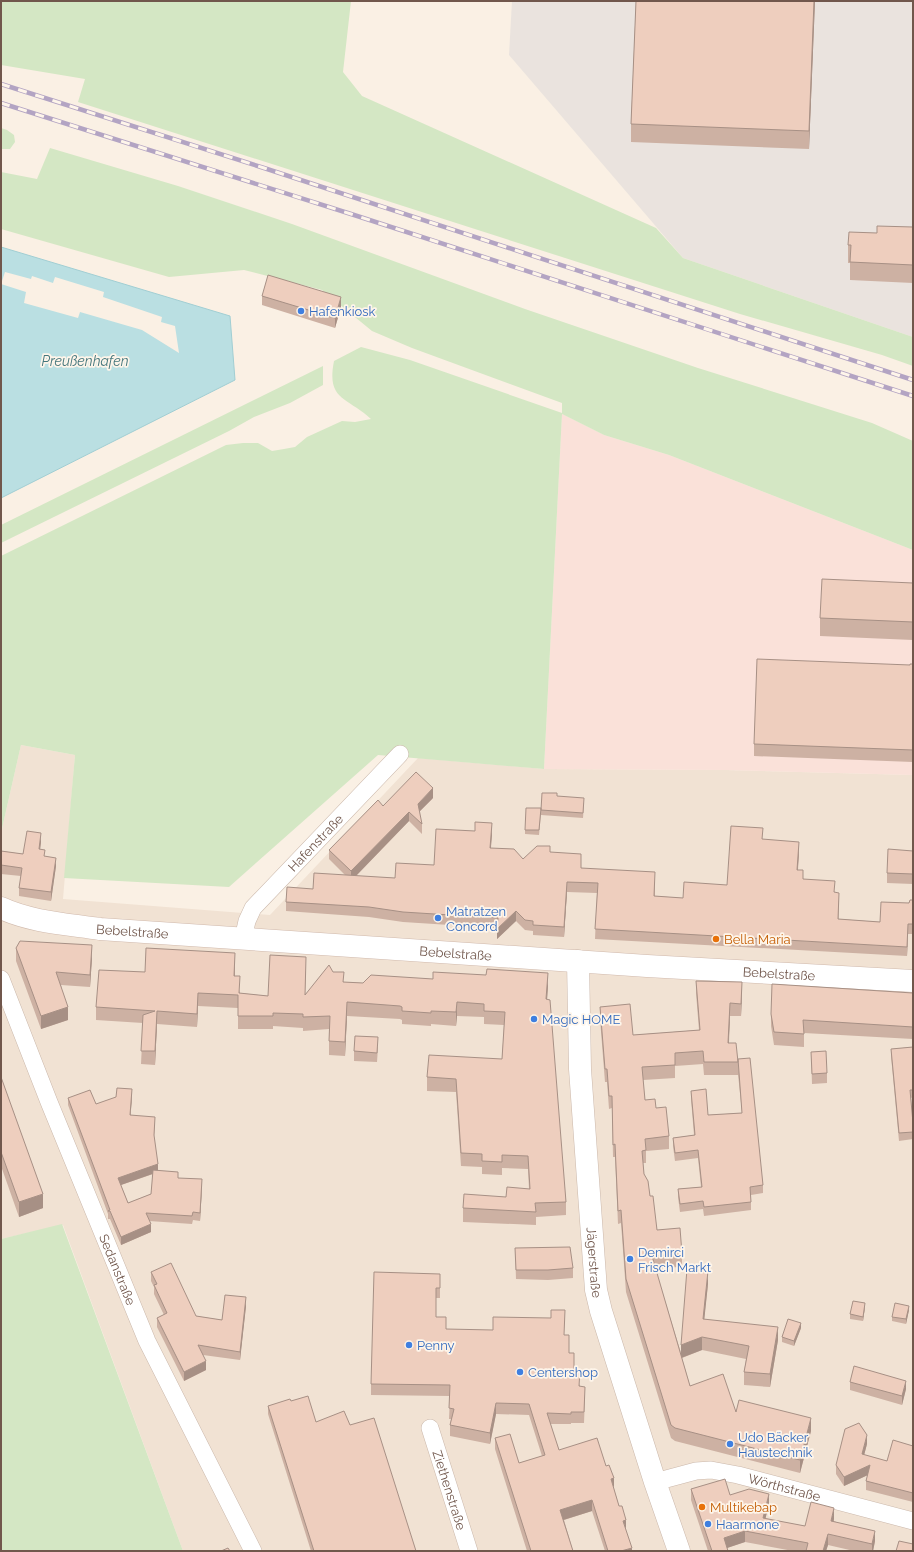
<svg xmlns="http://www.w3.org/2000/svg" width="914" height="1552" viewBox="0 0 914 1552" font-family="Raleway,sans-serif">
  <rect width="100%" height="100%" fill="#faf0e4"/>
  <path fill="#f1e2d3" d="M21,745l54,10 -12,144 207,16 148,-157 126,11 182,1 187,5v776h-730l-120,-326 -62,14v-406z"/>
  <path fill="#fae1d9" d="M562,414l42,21 65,20 244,95v225l-187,-5 -182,-1z"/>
  <path fill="#eae3de" d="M512,1h401v336l-230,-79 -174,-203z"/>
  <path fill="#d4e7c4" d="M1,1h350l-8,71 19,24 294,132 27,30 230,79v29l-31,-11 -142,-41 -662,-212 7,-23 -84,-14z
    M1,128l6,2 7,5 1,7 -5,7h-9z
    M50,148l128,38 114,38 233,85 173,59 174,55 41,18v109l-244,-95 -65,-20 -42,-21 -18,355 -166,-14 -149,132 -165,-9 11,-123 -54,-10 -20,88v-277l225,-111 17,-2h15l14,8 12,-2 11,-2 12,-10 35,-16 13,1 16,-3c-23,-22 -45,-18 -37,-58l27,-14 49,13 152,53v-10l-150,-55 -40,-17 -50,-41 -78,-20 -75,7 -168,-48v-57l36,7z
    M323,366v19l-33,18 -36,14 -25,14 -228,112v-18z
    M62,1224l121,327h-182v-312z"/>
  <path fill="#badfe2" stroke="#a1ced3" d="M1,247l229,69 5,64 -234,118z"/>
  <path fill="#faf0e4" d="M5,272l26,7 1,-3 21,7 2,-6 49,15 -1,5 59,20 -1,5 14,4 4,27 -37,-23 -62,-18 -2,6 -54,-15 2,-11 -25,-8z"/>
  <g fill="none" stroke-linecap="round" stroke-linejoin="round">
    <g stroke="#cbb8ab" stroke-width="18">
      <g id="minor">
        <path id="s1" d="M243,939l4,-18 6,-13 147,-154"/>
        <path id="s2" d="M1,979l48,123 98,239 106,210"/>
        <path id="s3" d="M430,1428l39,123"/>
        <path id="s4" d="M655,1482l41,-11 15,-1 27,5 175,46"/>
      </g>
    </g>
    <g stroke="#cbb8ab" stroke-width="23">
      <g id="tertiary">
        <path id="s5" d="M578,961l2,108 16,221 5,21 54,171 24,69"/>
      </g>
    </g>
    <g stroke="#d0b9ac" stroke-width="23">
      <g id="secondary">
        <path id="s6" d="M1,908c30,14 66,16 99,21l547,37 266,15"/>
      </g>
    </g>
    <use href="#minor" stroke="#fff" stroke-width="17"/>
    <use href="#tertiary" stroke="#fff" stroke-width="22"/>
    <use href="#secondary" stroke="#fff" stroke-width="22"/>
    <g stroke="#b3a4c3" stroke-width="4.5">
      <path id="rail" d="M1,84l263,84 649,212
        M1,103l350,111 562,182"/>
    </g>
    <use href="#rail" stroke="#fef5ea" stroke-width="3" stroke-dasharray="9" stroke-linecap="butt"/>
  </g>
  <path fill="#cdb1a3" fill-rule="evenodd" d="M636,1h179l-6,148 -178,-7v-18z
    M913,227v56l-63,-3v-17h-2v-18l29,-12z
    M262,296l79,11 -6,21 -73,-23z
    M913,583v57l-93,-4v-18z
    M913,664v98l-159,-6v-12z
    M557,796l27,7 -1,15 -42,-3v-5z
    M433,798l-14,14 3,12v10l-13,-13 -53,55 39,2 39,-13 58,-32 -1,15 32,11 27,-7 31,16 74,14v14l28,2 44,-13 35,-46 37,13 -1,18 5,9 32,13 4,10 -1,17 42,3 33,-22v34h-5l-1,22 -312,-17 2,-46 -30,-1 -3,45 -31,-2v-4l-8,-1 -9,-9 -19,18v-11l-94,-6 -34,-5 -83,-6v-9l59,-27 -16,-16v-9l54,-44z
    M541,813l-2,22 -14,-1v-4z
    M41,842l-1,7 5,8 11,9 -5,35 -32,-5v-8l2,-12 -20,-2v-23l22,3z
    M913,851v33l-26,-1v-10z
    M16,948l76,10 -2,29 -29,-2 7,35 -27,9 -25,-68z
    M235,967v9l5,17 28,3 38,-25 -1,23 28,-22 11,10 19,1 185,3 -1,14 19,202v13l-30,2v8l-73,-3v-14l43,-11 23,-8 -1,-20 -26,-1v7l-20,-1v-7l-21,-1 -5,-74 -29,-1v-14l75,-18 2,-34 -20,-1v-7l-27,-1 -1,10 -25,-2v2l-29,-2v-4l-2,-1 -53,-3 -2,40 -16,-1v-26l-26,2v-3l-30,-2v3h-35v-21l-40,-2 -1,21 -40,-3 -2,41 -14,-1 2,-41 -47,-3v-13l49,-35z
    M696,981l46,14 -1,21h-11l-1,27 9,16 25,126v8l-12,2v15l-47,6 -1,-7 -23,3 -2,-15v-8l23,-2 -3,-29 -23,3 -2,-15v-8l21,-3 -3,-36v-8l17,24 34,-2 -4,-39v1h-34l-1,-11 -28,2v12l-32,2 2,20 11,8 13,28v13l-23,2v12h-3l1,11 6,22 7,34 25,24v13l-27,1 26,85 27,-69 -4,35 74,21 -8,47 -26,-2v-13l2,-13 -44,-9 -20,8 8,28 46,26 75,19 -11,42 -125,-32 -4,-3 -45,-146 -5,-69 -3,1 -3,-67h-2l-1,-49 -3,1 -2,-27h-2l-5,-63v-12l33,28 66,-5 -3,-37z
    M913,993v46l-109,-6v14l-30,-2 -3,-19v-12z
    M378,1047l-1,15 -23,-1v-10z
    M913,1047v50l-2,1 2,25v16l-14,2 -8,-85v-7z
    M811,1052l16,21v10l-15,1z
    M1,1077l42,131 -24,9 -18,-51z
    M132,1097l-2,18 25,10 -1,12 4,34 44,16 -2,34 -7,-1 -1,4 -43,-3 2,11 -30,13 -11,-26h-2v-5l-40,-109v-7l28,6zM153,1174l-2,20 -23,9 -7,-18z
    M515,1248l58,20v10l-25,2 -32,-1z
    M151,1272l45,44 26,4 24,-14 -6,54 -37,-5 3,15 -22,11 -27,-54v-9l7,-3 -10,-21v-7l-3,-6z
    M440,1274v24h-4v19l10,12 118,6 10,35 6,16 5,11 -1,26h-13v1h-21l9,26 55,39 12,41 6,21h-27l-13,-40 -28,9 9,31h-46l-32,-102v-11l24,25 23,-7 -13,-41 -33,-1 -6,30 -40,-8v-11l1,-6h-2l1,-23 -79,-1v-11z
    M865,1307l-2,14 -13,-2v-5z
    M909,1310l-3,14 -14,-3v-4z
    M801,1328l-7,18 -12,-4v-5z
    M850,1382l56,7 -4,16 -52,-15z
    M291,1401l25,21 34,3 66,126h-105l-43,-137v-8z
    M867,1444l-3,11 23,6 26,-15v56l-47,-12v-9l2,-6 -24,11 -8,-12v-9z
    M691,1489l39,6 39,9 -4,15 40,7 29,-7v2l41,20 -2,10h-19l-26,-6 -2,6h-33l-48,-9 -18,6 1,3h-20l-17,-51z"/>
  <path fill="#a79085" d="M814,1h1l-6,148v-18z
    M341,297v10l-6,21v-10z
    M433,788v10l-15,15v-9z
    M409,812v9l-58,60v-10z
    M492,823v10l-2,25v-10z
    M41,833v9l-2,16v-9z
    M799,842v10l-2,28v-10z
    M56,858v8l-5,35v-9z
    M567,882v10l-3,45v-10z
    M839,893v9l-1,27v-10z
    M516,911v10l-19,18v-10z
    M908,924v10l-1,22v-9z
    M92,945v13l-2,29v-12z
    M235,953v14l-1,22v-13z
    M548,973v13l-2,27v-14z
    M742,982v13l-1,21v-12z
    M198,993v13l-1,21v-13z
    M347,1002v14l-2,40v-14z
    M457,1002v14l-1,10v-14z
    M730,1003v13l-2,40v-13z
    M68,1007v13l-27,9v-13z
    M157,1011v13l-2,41v-14z
    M132,1089v8l-2,26v-8z
    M158,1164v8l-40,14v-8z
    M202,1179v8l-2,34v-8z
    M43,1194v14l-24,9v-15z
    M151,1224v8l-30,13v-8z
    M708,1271v13l-5,48v-13z
    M246,1297v9l-6,54v-8z
    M865,1303v4l-2,14v-4z
    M909,1306v4l-3,14v-5z
    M801,1323v5l-7,18v-5z
    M778,1327v13l-8,47v-13z
    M702,1337v13l-21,8v-13z
    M206,1361v9l-22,11v-9z
    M906,1381v8l-4,16v-9z
    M496,1403v11l-6,30v-11z
    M811,1418v13l-11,42v-13z
    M867,1435v9l-5,19v-9z
    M870,1465v9l-26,12v-9z
    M614,1478v11l-3,-10z
    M769,1494v10l-6,25v-11z
    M592,1500v11l-32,10v-11z
    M834,1508v11l-3,12v-10z
    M626,1520v10l-3,-9z
    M745,1531v11l-21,7v-11z
    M875,1531v10l-2,10h-1v-7z
    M828,1534v11l-2,6h-3z
    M632,1548v3h-11z"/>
  <path fill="#eecebe" stroke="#a79085" d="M636,1h178l-5,130 -178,-7z
    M877,226l36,1v38l-63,-3 1,-17h-3l1,-13 28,1z
    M268,275l73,22 -6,21 -73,-22z
    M822,579l91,4v39l-93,-4z
    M757,659l153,6v-1h3v86l-159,-6z
    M416,772l17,16 -15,16 4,20 -13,-12 -58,59 -22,-21 49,-50 5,6z
    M542,793h15v3l27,2 -1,15 -42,-3z
    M526,808h15l-2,22h-14z
    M475,822l17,1 -2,25 24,1 9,10 14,-13h13v6l31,2v14l74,4 -1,24 29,2 1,-16 43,3 4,-59 32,2 -1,11 37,3 -2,28h6v9l32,2 -1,11 5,1 -1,26 42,3 1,-20 28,1 1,-3h3v24h-5l-1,23 -312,-18 3,-46 -31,-1 -3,45 -31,-2v-4l-8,-1 -9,-9 -19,18 1,-11 -95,-6 -34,-5 -83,-5 1,-15 26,2 1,-16 81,5 1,-15 38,2 2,-36 39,2z
    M27,831l14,2 -2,16 6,1 -1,6 12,2 -5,34 -32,-4 3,-20 -21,-3v-14l22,3z
    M888,849l25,2v23l-26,-1z
    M20,941l72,4 -2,30 -34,-3 12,35 -27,9 -25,-68z
    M146,948l89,5 -1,23h6l-1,17 29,3 2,-41 36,2 -1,38 24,-30 4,7h11l-1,10 20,1 8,-8 62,4v-7l53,3 1,-6 61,4 -2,26 4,1 16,202 -31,1 1,9 -73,-4 1,-14 42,3 1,-10 23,2 -2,-33 -26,-1v7l-20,-1v-7l-21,-1 -5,-74 -29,-2 2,-22 73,4 3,-47 -21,-1v-7l-27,-2 -1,10 -25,-1v2l-29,-2v-4l-2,-1 -53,-4 -2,40 -16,-1 1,-25 -27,1v-3l-30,-1v3h-35v-21l-40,-2 -1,21 -40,-3 -2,40h-14l2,-36 12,-4 -59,-4 3,-37 46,2z
    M696,981l46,1 -1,22 -11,-1 -2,40h8l2,19h-34l-1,-11 -28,2v12l-33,2 3,33 10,-1 1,9 10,-1 3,29 -24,3 1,11 -4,1 2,23 4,7 2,15h3l4,34 23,-2 2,26 -30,2 38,130 33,-12 13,38 3,-12 72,18 -11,42 -125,-32 -4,-3 -45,-146 -5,-69 -3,1 -3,-67 -2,1 -1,-49h-3l-2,-27h-2l-5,-62 30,-3 3,31 67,-5z
    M772,984l141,9v34l-110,-7 1,14 -30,-2 -3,-18z
    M355,1036l23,1 -1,16 -23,-2z
    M913,1047v43h-3l3,33v9l-14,1 -8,-84z
    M826,1051l1,22 -15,1 -1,-22z
    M750,1058l13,127 -13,2 1,15 -47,5 -1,-6 -23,3 -2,-15 24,-2 -4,-37 -23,3 -2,-15 22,-3 -4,-44 15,-2 2,26 34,-2 -4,-54z
    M1,1077l42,117 -24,8 -18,-50z
    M117,1088l15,1 -2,26 25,2 -1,18 4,29 -40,14 10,25 23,-9 2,-24 25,2v6l24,1 -2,34 -7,-1 -1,4 -46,-3 5,11 -30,13 -11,-26h-2l2,-1 -42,-112 22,-8 6,14 20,-7z
    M570,1247l3,21 -25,2h-32l-1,-22z
    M171,1263l25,53 26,4 3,-25 21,2 -6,55 -42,-7 8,16 -22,11 -27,-54 10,-5 -13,-28 3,-1 -6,-12z
    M687,1269l21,2 -5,48 75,8 -8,47 -26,-2 5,-26 -47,-9 -21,8z
    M374,1272l66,2v14h-4v29h10v12l47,1v-13l58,1v-8h14l-1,25h5v18h5v17h6l-1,16 6,1 -1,25h-13v2l-24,-1 12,37 38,-12 9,28 3,-1 5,13 -3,1 8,27h3l4,14 -3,1 9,27 -11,3h-13l-16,-51 -32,10 13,41h-42l-36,-113 15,-4 9,29 26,-8 -16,-51 -33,-1 -6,30 -40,-8 4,-16 -5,-1 1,-23 -79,-1z
    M853,1301l12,2 -2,14 -13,-3z
    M895,1303l14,3 -3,13 -14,-2z
    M788,1319l13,4 -7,18 -12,-4z
    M854,1366l52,15 -4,15 -52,-14z
    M308,1396l8,26 28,-11 6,14 24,-7 42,133h-102l-46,-145 22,-7 1,2z
    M859,1423l8,12 -5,19 25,7 6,-21 20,6v47l-47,-12 4,-16 -26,12 -8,-12 9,-36z
    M725,1479l5,16 19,-6 20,5 -6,24 42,8 6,-24 23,6 -3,13 44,10 -3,13 -44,-10 -5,17h-17l2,-8 -63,-12 -21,7 4,13h-16l-21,-62z
    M899,1541l14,3v7h-17z
    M228,1548l2,3h-9z"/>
  <g fill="#3f7fe0" stroke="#fef5ea" stroke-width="1.5">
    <circle cx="301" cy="311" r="4"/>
    <circle cx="438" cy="918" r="4"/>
    <circle cx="534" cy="1019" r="4"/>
    <circle cx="630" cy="1259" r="4"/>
    <circle cx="409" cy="1345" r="4"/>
    <circle cx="520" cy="1372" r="4"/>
    <circle cx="730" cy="1444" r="4"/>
    <circle cx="708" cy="1524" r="4"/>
  </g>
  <g fill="#e8710a" stroke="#fef5ea" stroke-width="1.5">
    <circle cx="716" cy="939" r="4"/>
    <circle cx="702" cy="1507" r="4"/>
  </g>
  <g text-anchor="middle" stroke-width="3.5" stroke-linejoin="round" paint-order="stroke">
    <g font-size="13" fill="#366cbe" stroke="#fef5ea" text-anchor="start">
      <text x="309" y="316">Hafenkiosk</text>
      <text x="446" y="916">Matratzen<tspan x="446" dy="15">Concord</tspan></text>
      <text x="542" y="1024">Magic HOME</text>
      <text x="638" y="1257">Demirci<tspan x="638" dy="15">Frisch Markt</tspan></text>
      <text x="417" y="1350">Penny</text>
      <text x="528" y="1377">Centershop</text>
      <text x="738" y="1442">Udo Bäcker<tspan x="738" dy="15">Haustechnik</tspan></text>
      <text x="716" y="1529">Haarmone</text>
    </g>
    <g font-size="13" fill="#71574c" stroke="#fef5ea">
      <text dy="5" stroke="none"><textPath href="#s1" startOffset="123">Hafenstraße</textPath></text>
      <text dy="5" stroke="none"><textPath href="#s6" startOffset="134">Bebelstraße</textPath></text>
      <text dy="5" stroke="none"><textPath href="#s6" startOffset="458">Bebelstraße</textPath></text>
      <text dy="5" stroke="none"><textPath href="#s6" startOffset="782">Bebelstraße</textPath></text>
      <text dy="5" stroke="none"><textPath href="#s5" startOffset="302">Jägerstraße</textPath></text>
      <text dy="5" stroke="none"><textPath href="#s2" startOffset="313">Sedanstraße</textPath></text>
      <text dy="5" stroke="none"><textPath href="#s4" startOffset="133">Wörthstraße</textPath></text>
      <text dy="5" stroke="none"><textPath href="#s3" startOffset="65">Ziethenstraße</textPath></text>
    </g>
    <g font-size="13" fill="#c56008" stroke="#fef5ea" text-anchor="start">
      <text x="724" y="944">Bella Maria</text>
      <text x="710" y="1512">Multikebap</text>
    </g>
    <g font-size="14" font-style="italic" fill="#44767c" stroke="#fef5ea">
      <text x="85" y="366">Preußenhafen</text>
    </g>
  </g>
  <rect width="914" height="1552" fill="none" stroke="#71574c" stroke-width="4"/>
</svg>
